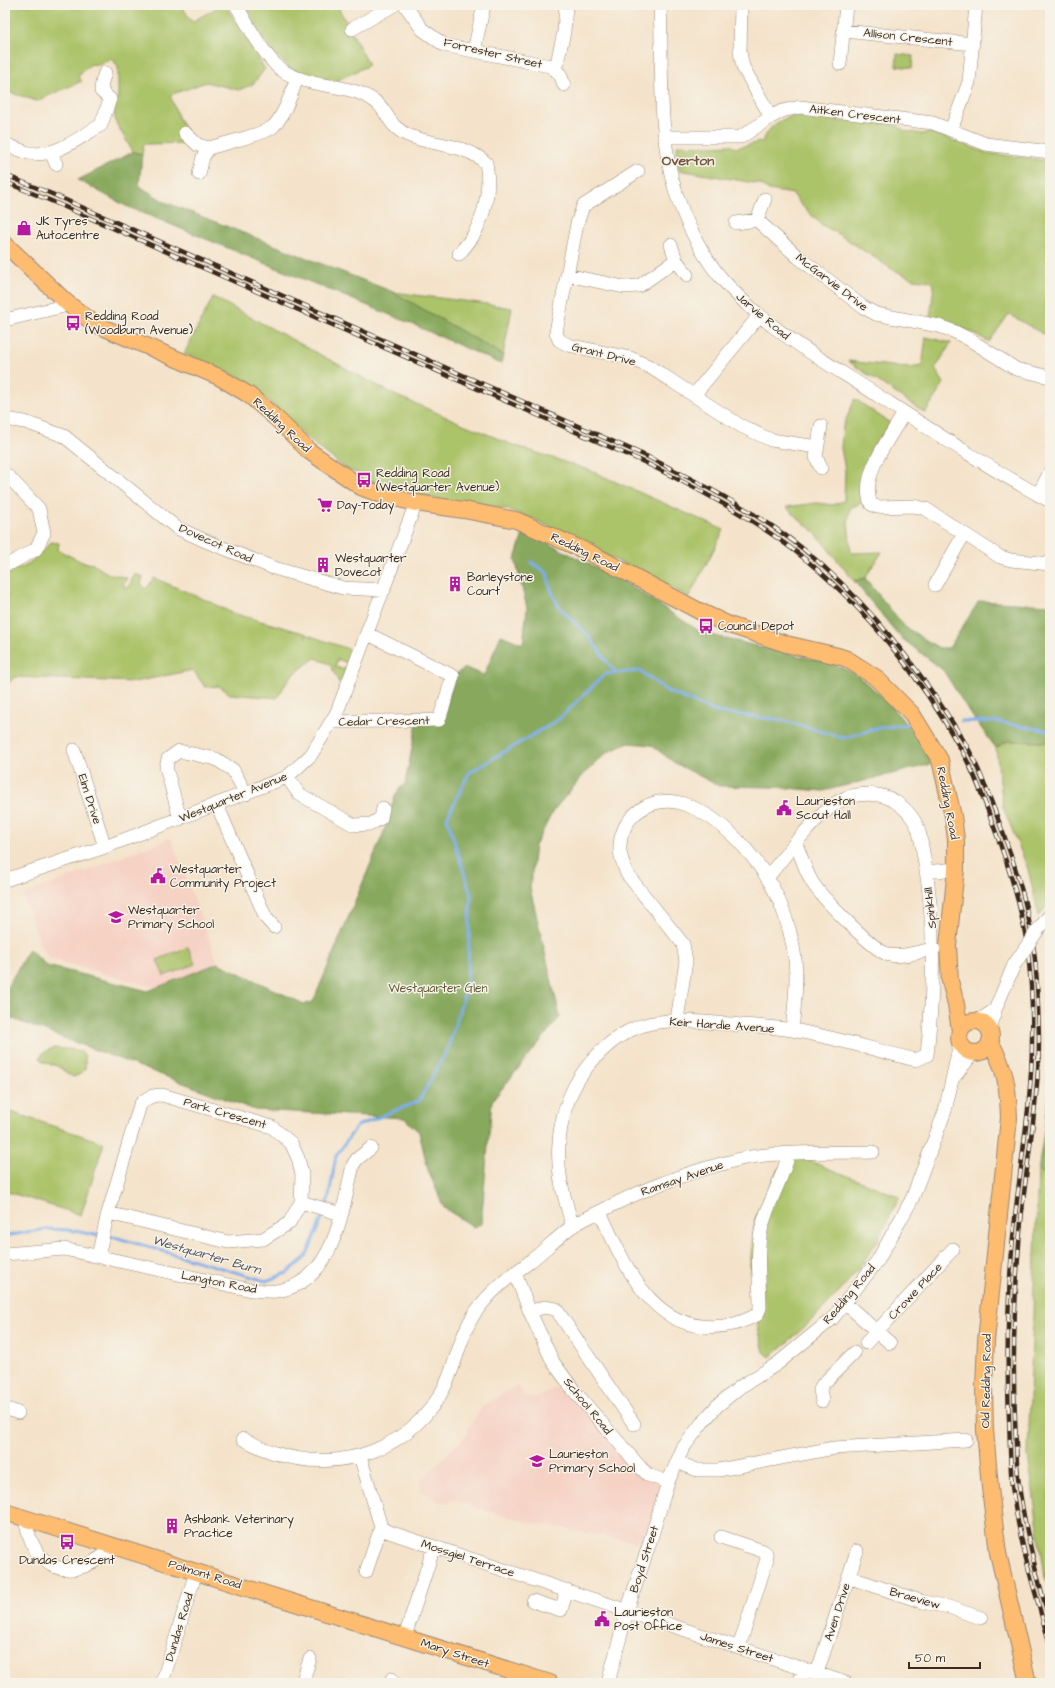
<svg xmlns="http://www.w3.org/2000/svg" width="1055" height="1688" viewBox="0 0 1055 1688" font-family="'Architects Daughter',sans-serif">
  <rect width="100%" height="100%" fill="#f7f3e8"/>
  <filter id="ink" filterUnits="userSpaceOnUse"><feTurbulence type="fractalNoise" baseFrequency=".025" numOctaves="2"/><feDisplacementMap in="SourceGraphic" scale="8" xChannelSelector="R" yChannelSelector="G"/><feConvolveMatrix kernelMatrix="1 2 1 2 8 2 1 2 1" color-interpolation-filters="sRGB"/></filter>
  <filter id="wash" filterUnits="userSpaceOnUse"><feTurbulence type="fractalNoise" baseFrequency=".012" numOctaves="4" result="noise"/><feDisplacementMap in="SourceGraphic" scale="16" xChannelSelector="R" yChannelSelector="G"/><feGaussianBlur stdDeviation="0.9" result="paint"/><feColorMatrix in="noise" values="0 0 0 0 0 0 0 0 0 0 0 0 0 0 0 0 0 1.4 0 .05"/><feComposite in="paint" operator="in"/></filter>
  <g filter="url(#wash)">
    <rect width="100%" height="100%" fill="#f4e3ca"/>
    <path fill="#f6d2c4" d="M171,838l47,125 -60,25 -108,-29 -8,-9 -19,-55z
      M568,1382l60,72 40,28 -19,63 -125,-24 -27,-7 -45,-14 -5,2h-7l-19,-11 -1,-10 48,-48 -1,-3 17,-25 34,-20 7,11 10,2z"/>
    <path fill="#abc369" stroke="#737644" d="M5,5h176l11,17 29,-17h4l40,64 -12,15 -14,6 -33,-8 -36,13 9,24 14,24 -49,1 -2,10 -9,-2 -17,-29 -2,-12 4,-15v-30l-7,-8 -12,7 -8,-1 -13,13 4,4 -45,20 -32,-10z
      M242,5h95l32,60 -33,16 -30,-6 -18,-8 -16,-16 -13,-18z
      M897,54l16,2 -1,12 -16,-2z
      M804,113c7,1 15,1 22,3 10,2 11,9 24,4l46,5 9,6 17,3 8,-2 57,21 63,8v175l-9,-3 -32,-19 -20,28c-19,-12 -38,-18 -59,-24l4,-33 -3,-4 -18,-2 -21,-10 -55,-36 -15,-8 -21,-20 -8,-11 -24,-4 -9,-6 -81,-14 -2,-25 32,1 21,-1 6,3 27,-7c8,-20 22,-23 41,-28z
      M393,292c40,6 80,9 119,16l-9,47z
      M213,297l184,99 116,49 76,25 135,60 -35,67 -155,-78 -28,-10 -75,-11 -46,-12 -40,-18 -41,-32 -38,-37 -23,-20 -59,-25z
      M926,337l25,6 -16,26 9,14 -19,30 -77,-52 61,7 13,-2z
      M855,399l38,26 -29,60 -2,18 -12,5 -2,13 3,32 31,-1 -17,26 -11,3 -42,-52 -7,-4 -19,-18 31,-4 15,2 12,-4 1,-31 -4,-22 2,-22z
      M51,542l8,1 -1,7 24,12 11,2 14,9 20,5 -4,8 5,2 7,-14 8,3 -2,7 5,5 8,-11 54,23 24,12 75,21 -2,3 3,-2 46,16 -7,12 -9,-4 -3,7 8,4 1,-2 3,1 -8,14 -9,-19 -15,-6 -25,19 -13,21 -47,-4 -11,-8 -14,1 -12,-17 -59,12 -119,-5 -10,9v-116l19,-3 14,-11z
      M1007,741l37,1 6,1v159l-11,14 -11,-47 -25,-62 -7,-59z
      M188,947l7,17 -31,12 -7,-16z
      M55,1048l21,2 5,2 4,4v13l-6,6 -6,2 -16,-11 -14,-4 -3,-4 2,-4 8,-5z
      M5,1110l99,33 -23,72 -76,-24z
      M797,1156l103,41c-11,19 -20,41 -32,59 -28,38 -62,72 -98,101l-6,-5 -7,-29 -7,-59 5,-45 23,-50z
      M1038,1172l12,2v421l-5,-17 -17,-123z"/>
    <path fill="#88a95d" stroke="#626a3e" d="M133,152l9,2 -3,32 26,16 228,90 110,63 -2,9 -89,-40 -286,-118 -48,-26z
      M524,531l99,50 79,52 131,31 21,9 28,23 35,40 15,28 -109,27 -49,-4 -55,-1 -44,-23 -24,-18 -22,-2 -21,9 -21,19 -34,40 -18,35 -5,42 30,129 -68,84 -11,123 -7,3 -30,-19 -16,-38 -9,-38 -15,-14 -149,-8 -250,-94v-25l24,-42 18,17 101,25 70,-28 86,41 9,-2 70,-168 12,-38 4,-7 6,-5 12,-61 24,-1 16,-49 9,-5 18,7 17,-40 22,9 4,-36 -12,-49z
      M865,578l40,49 34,21h10l30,-47 71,4v138l-6,-1 -37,-1 -11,7 -26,-35 -27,-43 -43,-33 -46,-56z
      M1050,1090v84l-12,-2z"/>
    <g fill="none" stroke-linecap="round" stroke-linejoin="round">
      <path stroke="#7faee9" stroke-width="3" d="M531,562l16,11c3,15 7,30 19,41 8,9 17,14 24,24 9,12 16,24 26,35
        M961,721l36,1 53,9
        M326,1206l3,-10 7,-40 21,-30 62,-25 29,-53 19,-63 4,-90 -24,-77 22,-45 89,-53 47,-46 35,-3 27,20 49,21 66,8 62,18 34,-10 35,-4
        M5,1236l41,-7 23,1 31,6
        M105,1236l13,2 148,43 21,-8 19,-16 18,-44"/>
    </g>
  </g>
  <g filter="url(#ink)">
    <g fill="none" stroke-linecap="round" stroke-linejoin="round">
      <g stroke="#988674" stroke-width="14">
        <path id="minor" d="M236,5c11,18 24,44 38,58 10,12 26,16 40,20 19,4 39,5 56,15 19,10 16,29 40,38 25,10 56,8 76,27 5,25 -1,52 -13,73 -4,6 -9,12 -14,18
          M405,5l17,24 22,16 106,21 10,8 4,11
          M660,5c3,63 -3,127 16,188 9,28 27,65 47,87 43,49 100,80 154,115 57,37 113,74 173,106
          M741,5l-1,47 3,15 28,50
          M352,29l42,-24
          M844,31l129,13
          M474,51l10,-46
          M840,64l6,-59
          M550,66l7,-3 7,-31 2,-27
          M951,130l18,-48 7,-77
          M185,133l13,12 11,3 -6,9 -4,17
          M664,137h77l30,-20 11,-6 18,-4 133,16 53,21 64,8
          M5,144c8,3 16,7 24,9 26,5 51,-16 72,-28l9,-26 -9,-8 1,-9 3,-9
          M209,148c15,-5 50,-12 62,-20 12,-8 21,-36 26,-50
          M51,152l5,12
          M638,171l-55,35 -6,18 -21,108 3,8 9,5 62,13 18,8 13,8 80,52 30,14 46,7
          M757,220l41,37 65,50 13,7 63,12 14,5 14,7 49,31 34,8
          M736,223l21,-3 8,-21
          M671,245l5,15 11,15
          M567,275l57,12 15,-1 37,-26
          M5,320l55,-13 7,-4
          M694,395l65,-79
          M904,413c-14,25 -45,63 -33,91l6,3 37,-1 12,3 74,48 11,3 39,4
          M5,419l20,3 39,14 113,92 31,14 66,26 69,20 41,2
          M821,468l-5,-11 5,-31
          M5,474l4,3 30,32 5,24 -8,16 -25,14 -6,1
          M1038,495l12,-23
          M935,585l29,-51
          M331,722l108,-2 14,-44 -85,-42
          M74,750l31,97
          M287,777l12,17 55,31 17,-1 10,-6 2,-10
          M217,805l49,113 8,9
          M180,819l-14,-52 2,-8 11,-8 37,8 17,11 13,24
          M795,842c6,13 10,28 17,40 9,15 62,69 77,73 14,3 31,-4 45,-6
          M926,872l30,-3
          M5,880l100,-33 182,-70 24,-22 26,-43 79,-209
          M1037,931l13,-16
          M677,1020l9,-59 -3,-17 -56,-70c-3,-8 -6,-15 -7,-23 -2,-35 33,-58 64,-47 45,16 85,66 100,109 7,20 12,42 12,63 0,18 -2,36 -4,54
          M978,1021l17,-11
          M990,1031l5,-21 19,-45
          M955,1076l18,-23
          M301,1202l40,12
          M600,1212c27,58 56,130 134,112 8,-2 16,-6 23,-9l3,-7c0,-26 -4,-52 1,-77 6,-27 21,-51 28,-77
          M572,1226c-3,-14 -8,-29 -11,-44 -7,-40 1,-83 26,-115 13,-16 28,-30 46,-38 26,-12 56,-8 84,-6 25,2 51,3 75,7 42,7 83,20 124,30l11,-5c7,-66 9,-132 -3,-197 -2,-10 -3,-23 -7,-32 -7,-15 -23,-29 -39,-31 -16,-2 -33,0 -46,11 -24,19 -46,48 -65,72
          M5,1254l59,-5 187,41c8,0 17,2 25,1 58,-7 66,-80 77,-126l4,-6 14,-11
          M98,1256l10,-43 32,-108c7,-8 12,-10 22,-10l110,32 19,16 7,15 4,16 -1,28 -12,21 -26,16 -35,3 -120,-29
          M515,1273l15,39 23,50 22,30 65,75 8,8 20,7
          M845,1303l45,40
          M530,1312l14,-5 12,2 78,115
          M866,1343l87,-94
          M822,1401l-2,-11 2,-5 32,-32
          M5,1408l13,5
          M243,1439c11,5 21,11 32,14 66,22 140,-5 171,-69 11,-24 15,-52 31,-74 13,-18 31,-33 50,-46 15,-12 29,-25 44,-37 9,-6 20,-11 30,-16 38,-20 79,-36 120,-47 10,-2 20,-6 30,-7 40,-6 81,-4 122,-5
          M360,1456l21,71 5,4 460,152
          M677,1462l20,8h22l115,-22 132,-8
          M25,1518c8,56 50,67 89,28
          M721,1537l42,14 3,2 1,6 -28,88
          M366,1572l15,-45
          M848,1577l75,25 26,5 32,11
          M533,1601l28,9 6,-20
          M407,1630l27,-83
          M817,1673l40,-122
          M162,1683l34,-111
          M302,1683l8,-24
          M390,1683l2,-4
          M608,1683l19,-72 22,-66 19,-63 15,-34 19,-25 15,-17 23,-19 37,-23 56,-46 45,-58 34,-61 33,-88 15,-67
          M799,1683l5,-14"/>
      </g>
      <g stroke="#988674" stroke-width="18">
        <path id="major" d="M5,244l62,59 28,21 124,53 30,18 28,24 32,32 52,36 21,8 34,8 48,7 52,10 74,33 109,58 30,14 57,19 52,12 9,3 28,18 37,37 28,46 13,56 3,24v29l-8,76 2,36 6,23 4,27
          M959 1037a16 16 0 1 1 32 0a16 16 0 1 1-32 0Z
          M990,1041c16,29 18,45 19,77l-23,223 -2,45 1,44 5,58 8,65 30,130
          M5,1512l545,171"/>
      </g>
      <use href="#minor" stroke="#fff" stroke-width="13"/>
      <use href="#major" stroke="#fdbc70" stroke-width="16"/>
      <g stroke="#3b2a1e" stroke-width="4.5">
        <path id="rail" d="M5,175l47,19 594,262c54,27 108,54 156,92 55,45 97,95 137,154 11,17 23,34 32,52 14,28 24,57 35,87 12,33 22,68 27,103 5,31 5,63 6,94 0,58 -11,115 -17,173 -7,69 -10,138 -7,207 1,22 1,45 4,67 6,47 18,92 31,137
          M5,182l44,18 595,262c52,26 104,53 151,89 69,54 126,126 168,202 15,27 25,58 36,88 12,33 23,69 28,104 4,31 6,64 5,95 0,57 -10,113 -16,169 -8,69 -10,139 -7,209 1,23 1,46 3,68 5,38 14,76 25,113 4,15 8,30 13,45"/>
      </g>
      <use href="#rail" stroke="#f7f3e8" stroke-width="3" stroke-dasharray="9" stroke-linecap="butt"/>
      <g stroke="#988674" stroke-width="14" stroke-linecap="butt">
        <path id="minor-bridge" d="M1014,965l23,-34"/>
      </g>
      <use href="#minor-bridge" stroke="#fff" stroke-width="13"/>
    </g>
  </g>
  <defs>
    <g id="shop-bare" transform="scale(1.2)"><path d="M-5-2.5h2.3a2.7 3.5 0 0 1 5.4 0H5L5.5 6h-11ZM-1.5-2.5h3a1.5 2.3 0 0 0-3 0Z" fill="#b5179e" stroke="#f7f3e8" stroke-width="2.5" paint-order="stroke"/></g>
    <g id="bus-bare" transform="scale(1.2)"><path d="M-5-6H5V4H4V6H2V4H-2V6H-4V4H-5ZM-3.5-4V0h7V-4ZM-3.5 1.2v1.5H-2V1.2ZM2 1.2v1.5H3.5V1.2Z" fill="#b5179e" stroke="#f7f3e8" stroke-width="2.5" paint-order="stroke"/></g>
    <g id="supermarket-bare" transform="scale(1.2)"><path d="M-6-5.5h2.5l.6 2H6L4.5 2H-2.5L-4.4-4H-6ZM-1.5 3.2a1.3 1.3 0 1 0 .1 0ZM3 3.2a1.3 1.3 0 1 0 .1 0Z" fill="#b5179e" stroke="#f7f3e8" stroke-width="2.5" paint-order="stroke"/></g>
    <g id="building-bare" transform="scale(1.2)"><path d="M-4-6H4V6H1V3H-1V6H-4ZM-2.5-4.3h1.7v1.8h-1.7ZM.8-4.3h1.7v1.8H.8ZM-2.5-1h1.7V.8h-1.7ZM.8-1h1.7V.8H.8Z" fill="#b5179e" stroke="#f7f3e8" stroke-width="2.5" paint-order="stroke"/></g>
    <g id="civic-bare" transform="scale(1.2)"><path d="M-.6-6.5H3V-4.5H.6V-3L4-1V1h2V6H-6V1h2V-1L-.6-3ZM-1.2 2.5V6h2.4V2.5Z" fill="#b5179e" stroke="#f7f3e8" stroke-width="2.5" paint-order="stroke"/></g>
    <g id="school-bare" transform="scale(1.2)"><path d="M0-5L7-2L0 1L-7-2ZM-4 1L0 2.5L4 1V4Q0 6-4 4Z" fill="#b5179e" stroke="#f7f3e8" stroke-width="2.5" paint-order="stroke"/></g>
  </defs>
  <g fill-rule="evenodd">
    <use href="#shop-bare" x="24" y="228"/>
    <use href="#bus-bare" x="73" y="323"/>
    <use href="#bus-bare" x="364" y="480"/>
    <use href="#supermarket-bare" x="325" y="505"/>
    <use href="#building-bare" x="323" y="565"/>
    <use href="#building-bare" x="455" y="584"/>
    <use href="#bus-bare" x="706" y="626"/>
    <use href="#civic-bare" x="784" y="808"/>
    <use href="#civic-bare" x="158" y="876"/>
    <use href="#school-bare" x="116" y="917"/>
    <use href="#school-bare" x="537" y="1461"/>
    <use href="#building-bare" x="172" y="1526"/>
    <use href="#bus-bare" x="67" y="1542"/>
    <use href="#civic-bare" x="602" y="1619"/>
  </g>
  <g text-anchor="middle" stroke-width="3" stroke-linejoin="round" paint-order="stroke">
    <g font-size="12" fill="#3b2a1e" stroke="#f7f3e8">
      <text transform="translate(908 37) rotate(6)" y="4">Allison Crescent</text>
      <text transform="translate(493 53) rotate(13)" y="4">Forrester Street</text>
      <text transform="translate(855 114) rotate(7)" y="4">Aitken Crescent</text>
      <text transform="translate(832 282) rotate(37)" y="4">McGarvie Drive</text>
      <text transform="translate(763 316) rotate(40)" y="4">Jarvie Road</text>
      <text transform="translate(604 354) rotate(14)" y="4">Grant Drive</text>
      <text transform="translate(282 425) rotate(43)" y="4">Redding Road</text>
      <text transform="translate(216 543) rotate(24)" y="4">Dovecot Road</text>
      <text transform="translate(585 552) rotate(26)" y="4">Redding Road</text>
      <text transform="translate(384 721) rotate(-1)" y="4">Cedar Crescent</text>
      <text transform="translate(233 797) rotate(-22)" y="4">Westquarter Avenue</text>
      <text transform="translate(90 799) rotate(72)" y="4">Elm Drive</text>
      <text transform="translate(948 803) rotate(79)" y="4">Redding Road</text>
      <text transform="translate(930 908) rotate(-96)" y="4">Spinkhill</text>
      <text transform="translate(722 1025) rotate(4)" y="4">Keir Hardie Avenue</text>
      <text transform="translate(225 1113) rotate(16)" y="4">Park Crescent</text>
      <text transform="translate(682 1178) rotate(-19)" y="4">Ramsay Avenue</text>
      <text transform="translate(219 1282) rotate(11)" y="4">Langton Road</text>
      <text transform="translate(915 1291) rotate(-47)" y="4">Crowe Place</text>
      <text transform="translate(849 1294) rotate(-50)" y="4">Redding Road</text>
      <text transform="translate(986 1381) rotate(-89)" y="4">Old Redding Road</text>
      <text transform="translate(588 1406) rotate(51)" y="4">School Road</text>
      <text transform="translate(468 1558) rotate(18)" y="4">Mossgiel Terrace</text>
      <text transform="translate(644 1559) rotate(-72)" y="4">Boyd Street</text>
      <text transform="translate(205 1574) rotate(17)" y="4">Polmont Road</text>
      <text transform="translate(915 1598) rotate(16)" y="4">Braeview</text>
      <text transform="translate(837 1612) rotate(-72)" y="4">Aven Drive</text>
      <text transform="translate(179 1627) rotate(-73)" y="4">Dundas Road</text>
      <text transform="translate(737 1647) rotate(18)" y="4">James Street</text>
      <text transform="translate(455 1653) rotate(18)" y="4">Mary Street</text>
    </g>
    <g font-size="12" fill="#3b2a1e" stroke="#f7f3e8" text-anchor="start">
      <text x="36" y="225">JK Tyres<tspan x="36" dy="14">Autocentre</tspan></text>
      <text x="85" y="320">Redding Road<tspan x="85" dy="14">(Woodburn Avenue)</tspan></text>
      <text x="376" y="477">Redding Road<tspan x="376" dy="14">(Westquarter Avenue)</tspan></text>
      <text x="337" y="509">Day-Today</text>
      <text x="335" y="562">Westquarter<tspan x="335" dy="14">Dovecot</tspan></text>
      <text x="467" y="581">Barleystone<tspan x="467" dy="14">Court</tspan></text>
      <text x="718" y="630">Council Depot</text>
      <text x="796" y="805">Laurieston<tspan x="796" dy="14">Scout Hall</tspan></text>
      <text x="170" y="873">Westquarter<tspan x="170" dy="14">Community Project</tspan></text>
      <text x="128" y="914">Westquarter<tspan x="128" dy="14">Primary School</tspan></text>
      <text x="549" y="1458">Laurieston<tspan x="549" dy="14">Primary School</tspan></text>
      <text x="184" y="1523">Ashbank Veterinary<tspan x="184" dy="14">Practice</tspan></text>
      <text x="67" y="1564" text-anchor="middle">Dundas Crescent</text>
      <text x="614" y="1616">Laurieston<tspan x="614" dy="14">Post Office</tspan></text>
    </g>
    <g font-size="12" fill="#5d5834" stroke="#f7f3e8">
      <text x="438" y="992">Westquarter Glen</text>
    </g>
    <g font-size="13" font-style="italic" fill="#4f525b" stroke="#f7f3e8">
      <text transform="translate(207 1254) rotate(16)" y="5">Westquarter Burn</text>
    </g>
    <g font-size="14" font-weight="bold" fill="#745642" stroke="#f7f3e8">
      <text x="688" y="165">Overton</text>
    </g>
  </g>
  <rect width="1055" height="1688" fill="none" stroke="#f7f3e8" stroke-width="20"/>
  <path d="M909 1662v6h71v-6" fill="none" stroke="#3b2a1e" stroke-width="2"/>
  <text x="915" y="1662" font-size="12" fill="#3b2a1e" stroke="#f7f3e8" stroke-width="3" paint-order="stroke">50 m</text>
</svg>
